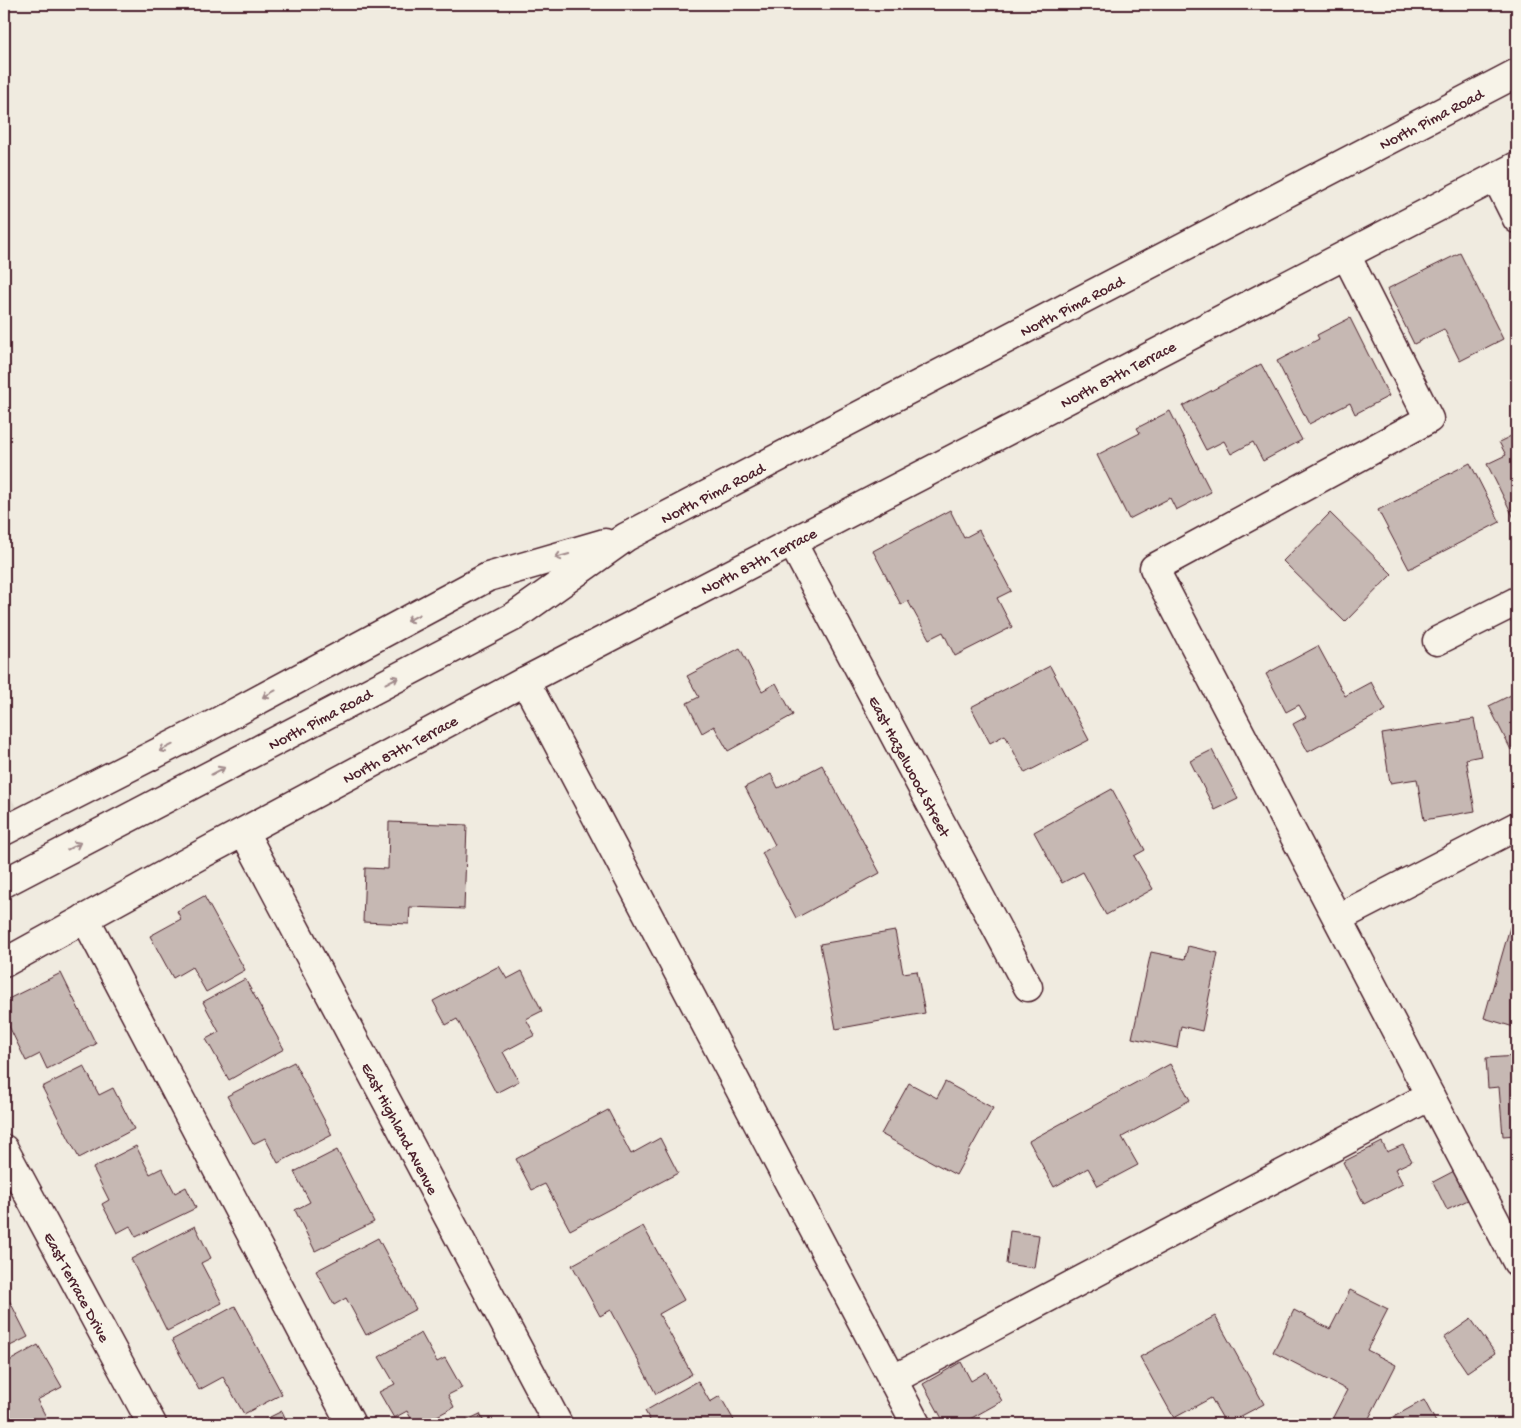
<svg xmlns="http://www.w3.org/2000/svg" width="1521" height="1428" viewBox="0 0 1521 1428" font-family="'Gochi Hand',sans-serif">
  <rect width="100%" height="100%" fill="#f0ebe0"/>
  <filter id="ink" filterUnits="userSpaceOnUse"><feTurbulence type="fractalNoise" baseFrequency=".02" numOctaves="2"/><feDisplacementMap in="SourceGraphic" scale="10" xChannelSelector="R" yChannelSelector="G"/><feConvolveMatrix kernelMatrix="1 2 1 2 8 2 1 2 1" color-interpolation-filters="sRGB"/></filter>
  <g filter="url(#ink)">
    <path fill="#e3dcd2" d="M4,785l27,49 -27,13z"/>
    <path fill="#c6b8b3" stroke="#4a1f2b" d="M1460,253l43,86 -43,22 -16,-32 -30,15 -27,-55z
      M1350,318l39,78 -34,18 -5,-11 -41,21 -32,-63 42,-22 -2,-4z
      M1261,364l41,76 -39,21 -10,-19 -22,12 -7,-13 -18,9 -23,-44z
      M1170,411l41,81 -35,18 -6,-12 -41,21 -32,-64 43,-22 -3,-5z
      M1517,433v91l-30,-60 19,-9 -7,-13z
      M1470,463l30,59 -91,47 -31,-59z
      M950,510l14,28 15,-8 32,61 -14,7 15,29 -57,29 -12,-24 -14,7 -21,-38 -7,4 -28,-54z
      M1330,513l62,61 -47,48 -62,-61z
      M1318,646l27,50 26,-14 15,28 -78,42 -15,-28 13,-7 -7,-12 -13,7 -20,-38z
      M740,648l22,43 14,-8 17,32 -65,36 -14,-25 -12,7 -15,-30 12,-6 -12,-21z
      M1050,666l39,74 -64,33 -20,-38 -15,8 -19,-36z
      M1517,692v55l-6,3 -22,-44z
      M1474,719l7,37 -15,3 9,52 -51,9 -7,-41 -27,4 -8,-49z
      M1212,750l26,49 -23,11 -25,-49z
      M822,765l58,108 -84,45 -34,-65 13,-8 -30,-58 26,-13 7,14z
      M1112,789l33,61 -11,6 19,33 -47,26 -23,-43 -21,11 -28,-51z
      M389,822l78,3 -3,84 -54,-2 -1,17 -46,-2 2,-54 23,1z
      M204,896l41,74 -39,22 -14,-25 -19,11 -23,-42 31,-17 -4,-8z
      M1510,927l7,2v99l-33,-10z
      M895,931l8,42 14,-2 8,42 -89,16 -16,-85z
      M1188,946l30,7 -16,78 -21,-5 -4,22 -45,-10 19,-86 34,7z
      M499,966l8,13 15,-8 20,40 -16,8 9,16 -32,17 16,29 -23,12 -39,-74 -11,6 -13,-24z
      M61,973l35,71 -49,25 -7,-15 -14,7 -22,-45v-15z
      M245,979l39,70 -55,31 -23,-41 13,-7 -16,-30z
      M1517,1056v79l-14,1 -4,-49 -11,1 -2,-30z
      M294,1062l38,73 -54,28 -13,-25 -12,6 -26,-48z
      M1170,1064l20,36 -68,37 16,28 -40,21 -10,-18 -34,19 -25,-46z
      M84,1066l15,29 14,-7 21,41 -55,29 -37,-71z
      M945,1082l48,26 -37,67 -75,-41 28,-51 28,15z
      M608,1110l23,44 29,-16 18,35 -108,57 -25,-46 -13,6 -16,-31z
      M1382,1142l5,10 16,-7 9,16 -17,8 8,15 -39,20 -21,-42z
      M136,1146l14,28 12,-6 13,25 11,-6 10,21 -60,29 -6,-11 -13,7 -15,-29 7,-4 -16,-32z
      M337,1150l37,72 -59,29 -20,-41 15,-8 -16,-30z
      M1456,1170l14,29 -23,11 -14,-28z
      M195,1226l16,32 -10,5 21,40 -55,28 -36,-72z
      M643,1226l41,74 -25,14 33,60 -36,20 -45,-84 -11,6 -28,-51z
      M1010,1231l29,4 -5,33 -28,-4z
      M378,1238l38,71 -50,26 -20,-37 -12,7 -18,-34z
      M4,1290l24,47 -24,12z
      M1350,1290l38,19 -21,41 29,15 -30,59h-35l-1,-1 17,-33 -74,-38 21,-42 36,19z
      M235,1306l47,88 -38,20 -21,-37 -24,13 -27,-50z
      M1215,1316l49,88 -38,20 -15,-26 -37,20 -34,-61z
      M1471,1319l24,34 -28,19 -23,-34z
      M421,1333l16,29 8,-4 17,30 -14,7 6,12 -32,17h-8l-7,-13 -13,7 -15,-26 16,-8 -16,-27z
      M38,1345l24,42 -25,13 13,24h-46v-60z
      M961,1362l10,19 15,-9 16,29 -41,23h-16l-22,-40z
      M698,1381l12,21 10,-6 16,28h-84l-7,-13z
      M1424,1400l13,24h-44l-3,-5z
      M282,1411l6,13h-32z
      M480,1414l5,10h-26z"/>
    <g fill="none" stroke-linecap="round" stroke-linejoin="round">
      <g stroke="#4a1f2b" stroke-width="31">
        <g id="minor">
          <path d="M1496,177l21,42"/>
          <path d="M1346,255l83,164 -275,149 363,694"/>
          <path id="s1" d="M793,544l235,443"/>
          <path d="M1437,641l80,-40"/>
          <path d="M525,681l391,743"/>
          <path id="s2" d="M244,832l314,592"/>
          <path d="M85,918l266,506"/>
          <path d="M1338,918l179,-92"/>
          <path id="s3" d="M4,963l198,-109 323,-173 992,-515"/>
          <path id="s4" d="M4,1149l148,275"/>
          <path d="M892,1380l538,-284"/>
        </g>
      </g>
      <g stroke="#4a1f2b" stroke-width="31">
        <g id="major">
          <path d="M4,831l206,-105 278,-149 117,-34"/>
          <path id="s5" d="M4,883l511,-267 111,-79 891,-464"/>
        </g>
      </g>
      <use href="#minor" stroke="#f7f3e8" stroke-width="28"/>
      <use href="#major" stroke="#f7f3e8" stroke-width="28"/>
    </g>
    <defs><path id="oneway-shaft" d="M-6 0H5M1.5-3L5.5 0L1.5 3" fill="none" stroke-width="1.6" stroke-linecap="round" stroke-linejoin="round" transform="scale(1.25)"/></defs>
    <g stroke="#a0898a">
      <use href="#oneway-shaft" transform="translate(562 556) rotate(164)"/>
      <use href="#oneway-shaft" transform="translate(413 618) rotate(152)"/>
      <use href="#oneway-shaft" transform="translate(392 680) rotate(-28)"/>
      <use href="#oneway-shaft" transform="translate(269 694) rotate(152)"/>
      <use href="#oneway-shaft" transform="translate(166 748) rotate(153)"/>
      <use href="#oneway-shaft" transform="translate(218 771) rotate(-28)"/>
      <use href="#oneway-shaft" transform="translate(74 846) rotate(-28)"/>
    </g>
  </g>
  <g text-anchor="middle" stroke-width="4.5" stroke-linejoin="round" paint-order="stroke">
    <g font-size="16" fill="#4a1f2b" stroke="#f7f3e8">
      <text dy="6" stroke="none"><textPath href="#s5" startOffset="1620">North Pima Road</textPath></text>
      <text dy="6" stroke="none"><textPath href="#s5" startOffset="1215">North Pima Road</textPath></text>
      <text dy="6" stroke="none"><textPath href="#s3" startOffset="1260">North 87th Terrace</textPath></text>
      <text dy="6" stroke="none"><textPath href="#s5" startOffset="810">North Pima Road</textPath></text>
      <text dy="6" stroke="none"><textPath href="#s3" startOffset="855">North 87th Terrace</textPath></text>
      <text dy="6" stroke="none"><textPath href="#s5" startOffset="356">North Pima Road</textPath></text>
      <text dy="6" stroke="none"><textPath href="#s3" startOffset="450">North 87th Terrace</textPath></text>
      <text dy="6" stroke="none"><textPath href="#s1" startOffset="251">East Hazelwood Street</textPath></text>
      <text dy="6" stroke="none"><textPath href="#s2" startOffset="335">East Highland Avenue</textPath></text>
      <text dy="6" stroke="none"><textPath href="#s4" startOffset="156">East Terrace Drive</textPath></text>
    </g>
  </g>
  <rect width="1521" height="1428" fill="none" stroke="#f7f3e8" stroke-width="20"/>
  <rect x="10" y="10" width="1501" height="1408" fill="none" stroke="#4a1f2b" stroke-width="2" filter="url(#ink)"/>
</svg>
